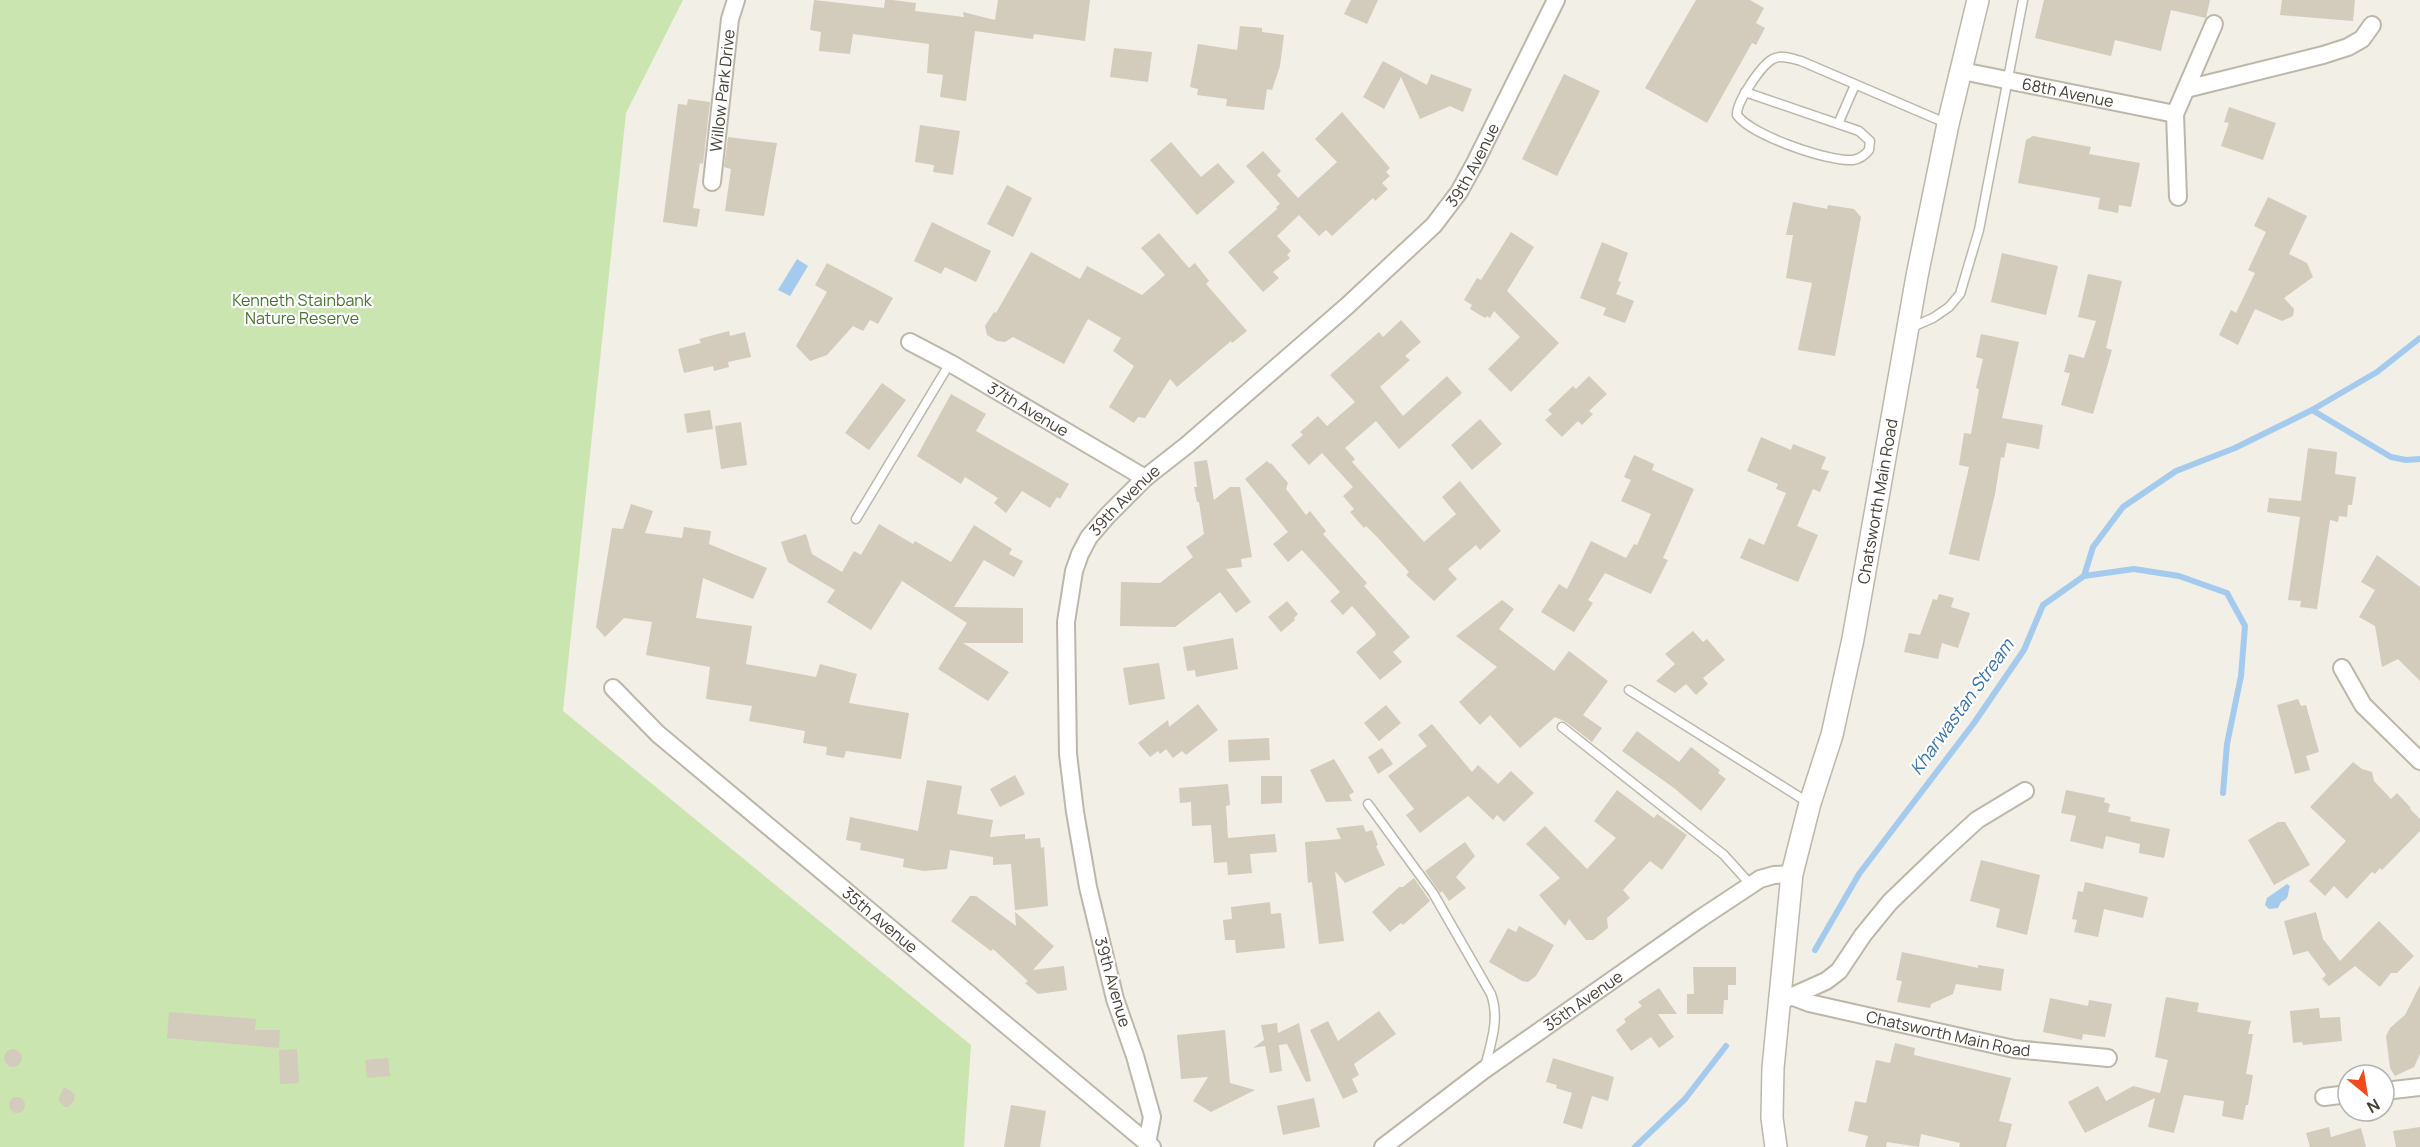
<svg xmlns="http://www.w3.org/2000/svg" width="2420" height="1147" viewBox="0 0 2420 1147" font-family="Manrope,sans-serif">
  <rect width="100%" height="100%" fill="#f2efe6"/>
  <path fill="#cae5b0" d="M0,0h683l-57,113 -63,598 408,334 -7,102h-964z"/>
  <path fill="#a4cbed" d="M797,259l11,7 -18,30 -12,-6z
    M2287,884l3,2c-3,9 0,12 -9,16l-3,6 -9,1 -4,-4 2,-7z"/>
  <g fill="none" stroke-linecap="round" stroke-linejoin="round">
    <path stroke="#a4cbed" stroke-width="6" d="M2312,410l79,47 15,3 14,-1
      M2084,576l9,-29 30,-40 53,-36 59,-23 77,-38 65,-38 43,-34
      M1815,950l44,-76 115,-151 50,-73 19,-45 41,-29 50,-7 45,7 48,17 18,33 -4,50 -14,68 -4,49
      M1635,1147l50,-48 41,-53"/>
  </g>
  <path fill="#d3cbbc" d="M814,0l70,8 1,-8h7l24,3 -1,8 49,6 -1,-5 32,8 3,-20h92l-5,41 -51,-7 -1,5 -58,-8 -9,70 -26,-4 3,-22 -16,-2 2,-29 -76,-10 -3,20 -31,-3 2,-19 -11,-2z
    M1351,0h27l-11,24 -23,-10z
    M1696,0h54l14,8 -8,15 9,5 -9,17 -4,-2 -45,80 -62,-35z
    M2044,0h166l-4,18 -35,-8 -10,41 -46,-11 -4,16 -76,-18z
    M2282,0h73l-2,21 -73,-6z
    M1240,26l22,2v4l22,3 -4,31 -8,24 -5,-1 -3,21 -38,-4 1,-7 -30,-4 1,-6 -8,-2 8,-43 39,6z
    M1114,48l38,4 -4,30 -38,-5z
    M1383,61l44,24 4,-11 41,15 -9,23 -13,-6 -30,13 -19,-42 -17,32 -21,-12z
    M1564,74l36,17 -43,85 -35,-17z
    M688,99l22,3 -7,62 -3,-1 -7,45 7,1 -3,18 -34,-5 15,-118 9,1z
    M2229,107l47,16 -13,37 -42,-14 8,-23 -5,-1z
    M1342,112l48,56 -4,4 4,4 -8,7 6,6 -13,12 -2,-3 -41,38 -6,-6 -7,6 -20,-21 -22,21 14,15 -4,4 3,3 -17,14 6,6 -16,14 -35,-40 49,-43 -1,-2 4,-3 -34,-38 17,-15 18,20 -4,4 21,23 39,-36 -22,-23z
    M920,125l40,6 -7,44 -20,-3 1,-7 -19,-3z
    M2033,136l58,11 -2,7 51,9 -9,44 -12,-2 -1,8 -20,-4 2,-11 -82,-15 8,-43z
    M728,137l49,6 -13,73 -39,-5 6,-42 -7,-2z
    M1171,142l30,35 17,-14 17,19 -38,33 -47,-55z
    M1007,185l25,13 -19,39 -26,-13z
    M2268,197l39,19 -18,38 18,9 6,14 -29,21 10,11 -1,7 -11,5 -27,-12 -17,36 -19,-10 12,-25 5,3 19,-40 -7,-3 18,-38 -12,-6z
    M1793,202l34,7 1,-4 26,4 7,8 -26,139 -37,-6 14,-67 -26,-5 7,-43h-7z
    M932,222l59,29 -15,31 -31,-15 -4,7 -27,-13z
    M1511,232l23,15 -27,44 52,52 -48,49 -23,-23 32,-32 -26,-26 -4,7 -3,-2 -2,2 -15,-9 2,-4 -8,-5 13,-22 4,2z
    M1159,233l30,35 6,-5 14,18 -3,3 41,47 -15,12 -1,-2 -54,46 -7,-8 -25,39 -7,-1 -4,6 -25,-16 25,-41 -21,-15 8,-13 -33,-19 -24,45 -51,-27 -8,5 -8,-1 -10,-6 -2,-9 9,-14 2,1 35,-61 49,27 7,-13 55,29 23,-20 -24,-27z
    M1602,242l26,11 -10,28 3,1 -5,12 18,7 -9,22 -22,-8 3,-7 -26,-10z
    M2002,253l56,13 -12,49 -55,-13z
    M827,263l66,35 -15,26 -8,-4 -7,11 -10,-5 -26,29 -17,6 -14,-15 31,-54 -12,-7z
    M2088,274l34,7 -16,67 6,2 -19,64 -32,-9 9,-32 -6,-1 5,-18 15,4 12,-37 -18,-4z
    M1401,320l20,22 -16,14 5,4 -30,27 23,29 44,-40 15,17 -63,56 -23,-28 -31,27 10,11 -3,3 72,80 32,-28 -14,-17 18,-16 41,50 -21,19 -4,-5 -28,24 9,10 -23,22 -28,-26 3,-3 -31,-34 -12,-12 -2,2 -14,-16 4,-3 -11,-13 10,-9 -31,-34 -13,12 -18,-20 12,-10 -3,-3 18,-16 9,10 28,-24 -25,-27 49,-43 4,5z
    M729,331l1,5 15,-4 6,25 -23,5 1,5 -15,4 -1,-5 -29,7 -6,-24 23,-6 -2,-4z
    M1981,334l38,8 -17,76 41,7 -4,24 -32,-6 -3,15 -3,-1 -6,37 -16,67 -30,-7 20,-87 -10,-2 5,-32 7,1 8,-45 -3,-1 7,-29 -7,-2z
    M1589,376l18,18 -18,17 4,3 -11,11 -4,-4 -16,16 -17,-17 7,-6 -4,-4 25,-24 3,3z
    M882,383l24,17 -37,50 -24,-17z
    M951,394l35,20 -10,17 93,53 -9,15 -3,-2 -7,11 -28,-17 -16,22 -12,-10 4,-5 -33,-21 -4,7 -44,-28z
    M710,410l3,19 -26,4 -3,-19z
    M1480,419l22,25 -30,26 -21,-25z
    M741,422l6,43 -26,4 -6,-43z
    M1761,437l30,13 2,-6 33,13 -5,12 8,2 -9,21 -7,-3 -16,37 21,9 -20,47 -58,-24 9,-20 15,7 22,-52 -10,-4 2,-5 -31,-13z
    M2308,448l29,4 -2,22 21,3 -4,28h-4l-1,12 -8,-1 -1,6 -8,-2 -13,89 -17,-2 1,-6 -13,-1 12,-83 -33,-5 2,-14 32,3z
    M1634,455l20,9 -2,6 42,19 -31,69 5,2 -17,34 -46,-21 -17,27 5,3 -19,29 -33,-20 18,-28 8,5 24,-48 35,17 8,-14 3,1 14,-31 -30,-13 10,-21 -7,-3z
    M1207,460l7,40 16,-13h10l12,70 -11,2 1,8 -16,2 25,33 -15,11 -16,-21 -45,35 -55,-1 1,-44 39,1 33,-26 -7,-10 18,-13 -5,-32h-2l-3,-15h3l-3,-25z
    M1267,461l3,3 1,-1 17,20 -2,6 20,26 4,-4 16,20 -3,3 44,49 -3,3 46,51 -17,15 9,10 -22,18 -24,-28 20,-17 -1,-3 -23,-26 -9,9 -13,-14 10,-9 -38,-42 -14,12 -15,-18 15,-12 -43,-53z
    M631,504l22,7 -8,22 37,5 2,-11 27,4 -2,13 58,24 -14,31 -50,-21 -7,40 56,8 -6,38 70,13 4,-13 37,10 -8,29 60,10 -8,46 -55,-8 -2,7 -18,-3 1,-8 -24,-4 2,-12 -56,-10 3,-15 -46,-7 4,-32 -64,-12 6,-33 -28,-4 -19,19 -9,-10 16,-99 11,1z
    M879,524l34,20 2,-3 36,21 23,-37 38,24 -3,5 14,7 -9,16 -30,-17 -30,47 69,1v35h-60l46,29 -21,29 -50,-32 29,-46 -65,-42 -31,49 -44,-28 8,-12 -47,-28 -7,-20 25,-8 6,20 30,18 12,-21 7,4z
    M2377,555l43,32v94l-22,-22 -16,8 -7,-41 -16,-9 16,-27 -14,-8z
    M1939,594l15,4 -3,9 19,6 -12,35 -16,-5 -4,16 -34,-7 5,-19 11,2 13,-36 4,1z
    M1502,600l12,9 -15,20 55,42 15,-20 39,30 -25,34 19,13 -10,14 -26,-20 -11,-5 -35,31 -30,-33 -10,10 -21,-23 38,-35 -41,-31z
    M1287,601l11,13 -4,4 1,2 -14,12 -13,-15z
    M1693,631l10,11 4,-3 18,21 -22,18 5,6 -12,11 -10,-11 -11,9 -19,-12 19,-17 -10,-10z
    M1233,638l5,31 -42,8 -1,-7 -8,1 -4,-24z
    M1159,663l6,36 -36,6 -6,-37z
    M2298,699l3,7 5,-1 13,47 -13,4 4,14 -15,4 -18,-69z
    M1198,704l20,26 -32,25 -4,-4 -9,7 -7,-9 -6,5 -2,-3 -8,6 -12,-14 30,-23 1,7z
    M1386,705l15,18 -22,18 -15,-18z
    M1432,724l40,48 6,-7 20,19 13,-13 23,22 -30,29 -7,-7 -4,5 -25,-24 -48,37 -14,-18 8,-6 -26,-33 39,-30 -9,-11z
    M1637,731l42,31 12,-15 29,23 -2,3 8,6 -25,32 -27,-23 -52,-37z
    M1269,738l1,22 -41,2 -1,-22z
    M1382,748l11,16 -15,10 -10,-17z
    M1334,759l20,33 -5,3 3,6 -26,1 -16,-32z
    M2353,762l9,7 10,3 2,9 17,18 6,-6 14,15 -1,1 10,10v12l-38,39 -2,-2 -5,6 -3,-2 -25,27 -13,-13 -9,10 -16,-15 37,-40 -36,-34z
    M1015,775l10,19 -25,13 -10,-18z
    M1261,776h21v27l-21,1z
    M927,780l35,6 -5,28 36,6 -3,17 35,-3v5l15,-1 1,10 3,-1 4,59 -33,4 -4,-46 -18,1v-8l-43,-7 -3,19 -23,2 -21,-4 1,-8 -44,-9 1,-7 -15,-3 4,-23 68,14z
    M1228,784l2,21 -4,1 2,32 47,-4 2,18 -27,2 2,19 -24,2 -1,-13 -13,1 -3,-38 -19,1 -1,-24 -11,1 -1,-15z
    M1617,790l37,28 3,-4 30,21 -25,35 -12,-9 -27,29 7,8 -23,20 1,10 -15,12h-7l-17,-21 -4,7 -26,-31 21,-17 -34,-34 19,-18 42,43 29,-31 -22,-17z
    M2066,790l39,8 -1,4 6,2 -2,8 23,5 -1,4 40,8 -6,29 -25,-5 1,-9 -34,-8 -3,13 -33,-8 6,-25 -15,-3z
    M2278,822h7l25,43 -36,20 -26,-45z
    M1363,825l3,7 6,-2 6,15 -2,1 9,19 -40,18 -10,-12 9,70 -25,3 -7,-62 -4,1 -3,-41 36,-3 -5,-11z
    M1465,842l10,14 -19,21 10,11 -17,13 -7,-10 -2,2 -15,-22z
    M1981,860l59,15 -13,60 -31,-8 4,-18 -30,-8z
    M1414,878l16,23 -27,24 -2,-2 -11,9 -18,-20 27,-25h4z
    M2085,882l63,15 -5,21 -39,-9 -6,28 -24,-5 3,-12 -5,-1 6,-28 5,1z
    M970,896h6l40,30 -1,-14 39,34 -21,24 31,-4 3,24 -29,4 -13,-11 3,-2 -35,-32 -2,2 -40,-30z
    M1270,902l1,12 10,-1 4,35 -49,5 -1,-13h-10l-2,-20 9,-1 -1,-12z
    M2316,912l7,27 17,22 39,-40 35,35 -17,17h-6l-11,14 -25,-21 -26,20 -7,-7 4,-4 -18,-24 -15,4 -9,-34z
    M1519,926l35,19 -18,31 -8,6 -6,-1 -33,-19 19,-34 8,4z
    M1902,952l76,16v-3l26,4 -3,22 -45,-7 -3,10 -22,10 -1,4 -33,-6 5,-21 -6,-1z
    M1693,967h43v18h-8v15h-4l-1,14h-36v-20h7z
    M2420,985v69l-6,13 -19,9 -5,-8 -4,-32 4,-8 15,-13z
    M1659,988l18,26h-19l16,23 -15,11 -8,-11 -20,14 -15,-21 10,-8 -2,-3 18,-13 -4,-4z
    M2166,997l33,6 -2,9 54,9 -3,13h5l-7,40 7,1 -5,30h-2l-3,15 -21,-4 2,-15 -40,-6 -10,38 -26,-6 7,-29 -70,35 -17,-31 30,-16 8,15 27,-15 27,7 8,-33 -13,-3z
    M2050,998l38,8 1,-6 23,4 -7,33 -22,-3 -1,6 -39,-8z
    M2319,1008l1,10 20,-1 2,24 -39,4 -1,-3 -9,1 -3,-32z
    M1379,1011l17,23 -42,30 5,11 -7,4 6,13 -15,7 -33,-69 18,-9 10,20z
    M169,1012l87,7 -1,11h25l-1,18 -112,-10z
    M1277,1023l1,10 21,-10 12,58 -5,1 -19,-38 -8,1 3,26 -12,2 -5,-27 -12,2 11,-8 -3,-15z
    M1225,1030l5,53 25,7 -44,22 -18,-11 15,-24 -27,2 -4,-44z
    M1895,1043l20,5 -1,7 97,23 -12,43 13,3 -6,23h-47l1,-4 -39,-9 -2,13 -32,-5 -1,5h-21l3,-11 -20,-5 7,-30 11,2 10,-43 14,3z
    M297,1049l2,34 -19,1 -1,-34z
    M4 1058a9 9 0 1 1 18 0a9 9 0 1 1-18 0Z
    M388,1058l2,18 -23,2 -2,-18z
    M1553,1058l61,19 -6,24 -16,-5 -10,33 -19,-6 9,-30 -16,-5 1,-3 -11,-3z
    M64,1087l11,7 -1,7 -6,6h-4l-6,-7z
    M9 1105a8 8 0 1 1 16 0a8 8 0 1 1-16 0Z
    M1314,1098l6,29 -37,8 -6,-29z
    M1011,1105l35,6 -6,36h-36z
    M2329,1127l2,10 30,-9 5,19h-56l-4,-14z
    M2420,1127v20h-24l-3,-16z"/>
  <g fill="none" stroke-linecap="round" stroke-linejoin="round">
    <g stroke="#bdb7a9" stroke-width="11">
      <path id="service" d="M1745,92l114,39 11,10 -1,9c-4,5 -9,9 -16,10 -25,2 -102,-25 -116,-45 -1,-12 24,-50 36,-56 8,-5 20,0 28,2l147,63
        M1838,124l17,-39
        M1910,328l23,-10 16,-11 11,-13 19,-64 44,-230
        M856,519l94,-156
        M1629,690l180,113
        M1562,727l162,128 27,30
        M1368,804l65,89 58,101c9,25 0,48 -6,73"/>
    </g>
    <g stroke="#bdb7a9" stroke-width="20">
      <g id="minor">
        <path id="s1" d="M1962,71l213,43"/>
        <path d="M2186,89l137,-34 25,-8 14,-8 10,-14"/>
        <path id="s2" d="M712,182l18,-163 6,-19"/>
        <path d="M2178,197l-3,-83 39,-90"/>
        <path id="s3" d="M910,342l40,21 195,115"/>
        <path d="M2342,668l21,37 57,56"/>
        <path id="s4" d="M613,688l45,46 494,413"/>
        <path id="s5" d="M1791,996l18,7 205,46 94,9"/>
        <path d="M1779,1002l47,-21 13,-10 24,-36 27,-33 51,-49 36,-33 48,-29"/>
        <path d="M2384,1091l36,-4"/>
        <path d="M2324,1097l24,-3"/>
        <path id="s6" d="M1147,1143l5,-26 -17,-61 -20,-57 -27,-112 -13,-75 -7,-58 -2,-132 8,-51 6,-17 9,-17 19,-22 37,-37 42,-33 160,-139 87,-81 25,-33 16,-29 81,-163"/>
        <path id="s7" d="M1383,1147l101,-77 217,-152 59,-39 14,-4 18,-1"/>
      </g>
    </g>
    <g stroke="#bdb7a9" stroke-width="24">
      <g id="tertiary">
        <path id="s8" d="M1776,1147l-4,-29 1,-50 19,-194 18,-71 22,-68 21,-96 64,-363 31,-152 30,-124"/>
      </g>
    </g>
    <use href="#service" stroke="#fff" stroke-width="8"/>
    <use href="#minor" stroke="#fff" stroke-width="16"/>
    <use href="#tertiary" stroke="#fff" stroke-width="21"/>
  </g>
  <g text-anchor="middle" stroke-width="4.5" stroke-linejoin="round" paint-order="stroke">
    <g font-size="16" fill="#454036" stroke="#fff">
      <text dy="6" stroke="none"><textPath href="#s2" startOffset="92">Willow Park Drive</textPath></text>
      <text dy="6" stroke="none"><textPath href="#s1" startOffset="108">68th Avenue</textPath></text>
      <text dy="6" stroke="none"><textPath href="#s6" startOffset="1158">39th Avenue</textPath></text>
      <text dy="6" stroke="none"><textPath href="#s3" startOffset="136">37th Avenue</textPath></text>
      <text dy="6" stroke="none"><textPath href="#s8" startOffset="657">Chatsworth Main Road</textPath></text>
      <text dy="6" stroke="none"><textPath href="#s6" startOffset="672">39th Avenue</textPath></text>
      <text dy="6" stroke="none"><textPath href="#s4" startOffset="354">35th Avenue</textPath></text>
      <text transform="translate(1113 982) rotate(74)" y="6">39th Avenue</text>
      <text dy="6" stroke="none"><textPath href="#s7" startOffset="248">35th Avenue</textPath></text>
      <text dy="6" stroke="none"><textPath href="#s5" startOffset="162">Chatsworth Main Road</textPath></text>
    </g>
    <g font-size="16" fill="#43742b" stroke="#fff">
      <text x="302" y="306">Kenneth Stainbank<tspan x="302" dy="18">Nature Reserve</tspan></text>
    </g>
    <g font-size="18" font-style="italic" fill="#3372ac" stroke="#fff">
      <text transform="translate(1962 707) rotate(-54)" y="6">Kharwastan Stream</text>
    </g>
  </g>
  <g transform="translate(2366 1093) rotate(150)"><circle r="28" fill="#ffffff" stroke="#b5b3af" stroke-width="1.5"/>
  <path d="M0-4.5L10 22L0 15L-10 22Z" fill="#f14a1e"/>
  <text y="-9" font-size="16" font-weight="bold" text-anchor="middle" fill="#454036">N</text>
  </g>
</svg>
